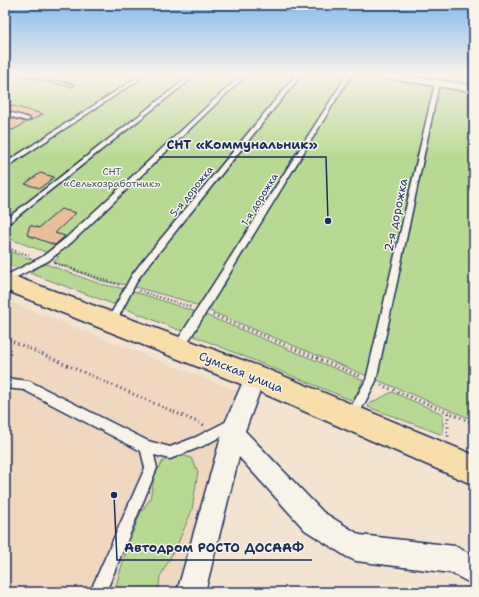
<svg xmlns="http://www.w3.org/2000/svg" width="479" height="597" viewBox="0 0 479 597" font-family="'Shantell Sans',sans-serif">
  <rect width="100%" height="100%" fill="#f3e3d1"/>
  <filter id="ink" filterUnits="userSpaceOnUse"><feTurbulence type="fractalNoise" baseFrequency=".025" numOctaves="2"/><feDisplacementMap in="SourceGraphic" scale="8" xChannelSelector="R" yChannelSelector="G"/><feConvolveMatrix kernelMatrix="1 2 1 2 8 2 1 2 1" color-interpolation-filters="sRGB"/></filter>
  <g filter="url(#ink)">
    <path fill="#f0d8c0" d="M5,300l247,97 -56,195h-191z"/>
    <path fill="#b8d993" stroke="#6a8478" d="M5,75h380l89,15v330l-291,-120 -56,-15 -25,-4 -49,-19 6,-5 -54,-20z
      M393,75h81v13z
      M5,250l32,11 -18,7 -14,-4z
      M46,264l54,20 25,5 -6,12 -6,3 -83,-31 1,-3z
      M132,291l64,21 -10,16 -5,3 -57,-23v-3z
      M203,314l160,66 -6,13 -6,7 -157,-64 -2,-5z
      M392,392l51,22v21l-75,-28 1,-3z
      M181,455l10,3 7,13 -6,39 -14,33 -18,34 -2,15h-44l15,-50 11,-28 10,-15 5,-25 8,-13z"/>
    <path fill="#eabe9a" stroke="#1b2f5e" d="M5,104l38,10 -13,7 1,-2 -2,-2 -24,-7z
      M5,117l22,5 -14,8 -8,-2z
      M40,173l14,4 -14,11 -15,-4z
      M61,209l15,4 -21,20 10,3 -10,9 -28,-10 3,-10 9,3z"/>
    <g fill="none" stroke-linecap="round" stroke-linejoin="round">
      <g stroke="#1b2f5e" stroke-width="3">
        <path id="service" d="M22,75h9l43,10 -2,1z
          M141,75h5l-141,93v-5z
          M191,75h5l-191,151v-6z
          M241,75h5l-174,167 -24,19 -43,22v-7l37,-19 24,-19z
          M296,75h5l-154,192 -9,12 -23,45 -3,1 -3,-1 -2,-3 25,-46 9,-12z
          M347,75h4l-168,275 -4,1 -4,-1 -1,-3 1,-3z
          M435,83l4,1 -63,297 -20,39 -4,2 -4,-2 -2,-4 20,-36z
          M5,111l24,7 1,1 -3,2 -22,-6z
          M5,378l24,3 119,60 22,6 26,-10 37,-19 4,2 2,4 -2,4 -34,18 -33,13 -16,-4 3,13 -51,124h-16l55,-124 -4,-17 -117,-61 -19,-2z"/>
      </g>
      <g stroke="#1b2f5e" stroke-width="3">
        <path id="minor" d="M382,75h21l71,11v6l-88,-14z
          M255,368l7,2 3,7 -20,54 78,81 37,23 95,11 19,10v29l-23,-12 -95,-12 -9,-4 -42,-27 -66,-73 -34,135h-28l48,-169 23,-53z"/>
      </g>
      <g stroke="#1b2f5e" stroke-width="3">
        <path id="primary" d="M5,273l259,95 210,87v30l-228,-99 -241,-96z"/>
      </g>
      <path stroke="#1b2f5e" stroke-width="2.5" stroke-dasharray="1 2.5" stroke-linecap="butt" d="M5,248l24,7
        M55,263l64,22
        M139,291l52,16"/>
      <path stroke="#1b2f5e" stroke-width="3" stroke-dasharray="1 3.5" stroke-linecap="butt" d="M213,315l147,61
        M5,338l199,87
        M381,385l93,38
        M448,413v24"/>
      <use href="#service" fill="#f7f3e8" fill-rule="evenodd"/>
      <use href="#minor" fill="#f7f3e8" fill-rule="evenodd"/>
      <use href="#primary" fill="#f8deab" fill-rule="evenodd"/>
    </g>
  </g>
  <linearGradient id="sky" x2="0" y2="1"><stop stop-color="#86bcec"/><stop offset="0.47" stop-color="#faf2ea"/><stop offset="1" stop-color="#faf2ea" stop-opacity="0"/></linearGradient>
  <rect width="479" height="159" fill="url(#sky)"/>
  <g text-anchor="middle" stroke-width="3" stroke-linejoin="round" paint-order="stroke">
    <g font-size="10" fill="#425a6b" stroke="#f7f3e8">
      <text x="112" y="175">СНТ<tspan x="112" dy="12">«Сельхозработник»</tspan></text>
    </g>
    <g font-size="10" fill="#1b2f5e" stroke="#f7f3e8">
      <text transform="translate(191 191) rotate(-51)" y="4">5-я дорожка</text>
      <text transform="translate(259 199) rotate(-58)" y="4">1-я дорожка</text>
    </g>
    <g font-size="12" fill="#1b2f5e" stroke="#f7f3e8">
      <text transform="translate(396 215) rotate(-78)" y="4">2-я дорожка</text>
      <text transform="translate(241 372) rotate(22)" y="4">Сумская улица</text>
    </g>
  </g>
  <path fill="none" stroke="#1b2f5e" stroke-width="1.5" d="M328 221L326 157H159M114 495L117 560H312"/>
  <g fill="#1b2f5e" stroke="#f7f3e8" stroke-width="1.5">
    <circle cx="328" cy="221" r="4"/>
    <circle cx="114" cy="495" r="4"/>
  </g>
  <g font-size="13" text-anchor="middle" font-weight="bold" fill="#1b2f5e" stroke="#f7f3e8" stroke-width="3" stroke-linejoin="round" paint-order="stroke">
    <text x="242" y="149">СНТ «Коммунальник»</text>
    <text x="214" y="552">Автодром РОСТО ДОСААФ</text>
  </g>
  <rect width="479" height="597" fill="none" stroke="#f7f3e8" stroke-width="20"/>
  <rect x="10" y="10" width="459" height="577" fill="none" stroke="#1b2f5e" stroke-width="1.5" filter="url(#ink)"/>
</svg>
